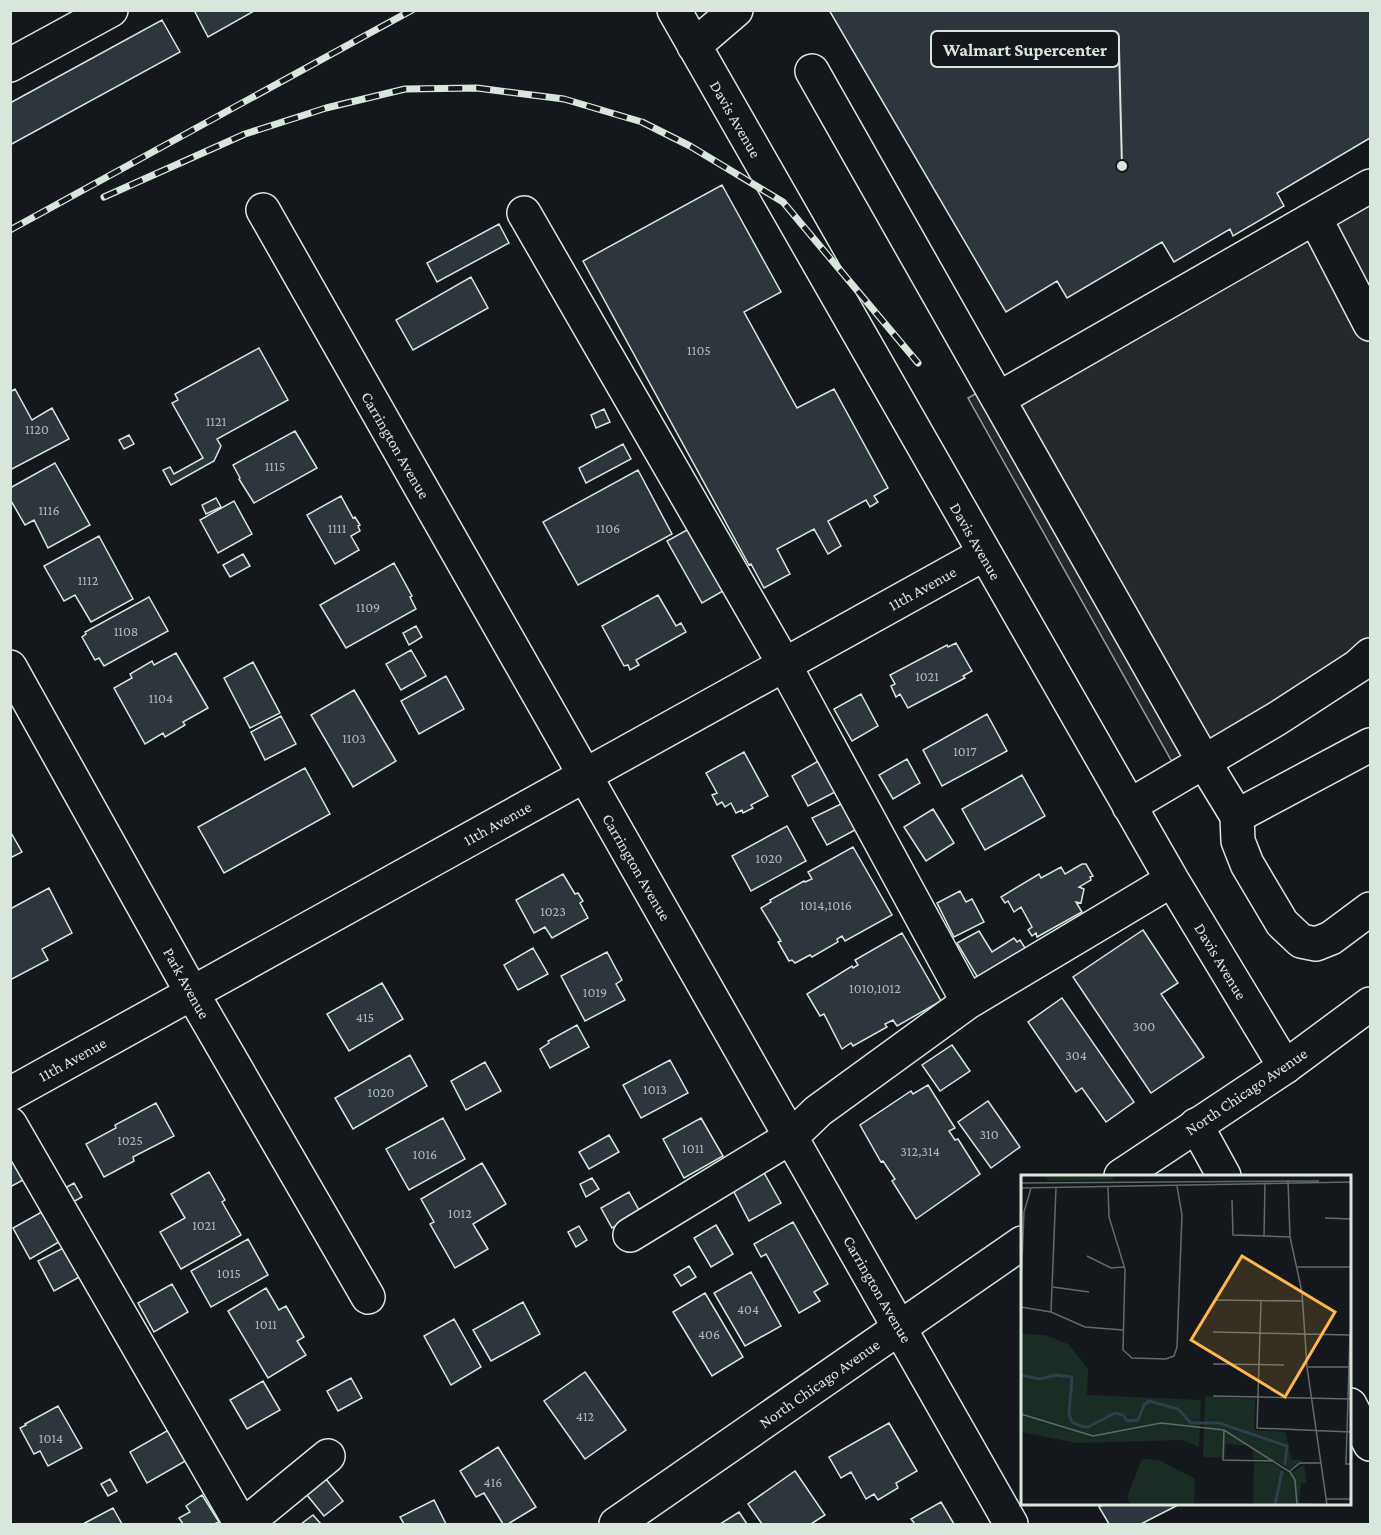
<svg xmlns="http://www.w3.org/2000/svg" width="1381" height="1535" viewBox="0 0 1381 1535" font-family="'Crimson Pro',serif">
  <rect width="100%" height="100%" fill="#14181c"/>
  <path fill="#24282b" stroke="#939e99" stroke-width="1.5" d="M1370,172v470l-194,127 -208,-371z"/>
  <path fill="#2c363c" stroke="#d8e6dc" stroke-width="1.5" d="M194,10h62l-48,27z
    M829,10h541v128l-93,55 7,13 -51,30 -3,-7 -56,33 -12,-20 -95,56 -10,-17 -51,31z
    M162,20l18,32 -170,93v-42z
    M722,185l59,107 -37,20 53,96 37,-19 54,99 -14,8 4,6 -8,5 -4,-7 -38,21 13,25 -13,8 -14,-25 -37,20 13,25 -26,14 -13,-24 -2,1 -166,-304z
    M499,224l10,19 -72,39 -10,-19z
    M471,277l17,31 -75,42 -17,-30z
    M259,348l29,52 -71,39 4,7 -7,15 -43,24 -8,-15 7,-3 4,7 29,-16 -31,-55 6,-3 -3,-6z
    M15,389l17,31 20,-12 17,31 -59,31v-78z
    M604,409l6,13 -14,6 -5,-13z
    M295,431l22,37 -63,35 -15,-24 1,-1 -7,-13z
    M129,435l5,9 -10,5 -5,-9z
    M623,444l8,15 -45,24 -7,-15z
    M55,463l35,62 -42,23 -14,-28 -9,5 -15,-26v-11z
    M638,470l34,64 -94,51 -35,-63z
    M341,496l12,22 2,-1 5,8 -2,1 2,5 -9,5 8,14 -24,14 -28,-49z
    M216,498l5,9 -15,7 -4,-9z
    M234,501l18,33 -34,19 -18,-33z
    M696,525l34,62 -28,16 -35,-62z
    M99,536l34,63 -42,23 -16,-27 -11,6 -20,-35z
    M243,554l7,12 -20,11 -7,-12z
    M394,563l18,33 -2,1 6,12 -70,39 -26,-43z
    M658,595l18,31 5,-3 5,9 -50,28 3,5 -9,5 -2,-5 -4,1 -22,-40z
    M149,597l19,34 -64,35 -5,-8 -4,2 -13,-23 4,-3 -1,-2z
    M416,626l6,11 -13,8 -6,-12z
    M956,643l16,28 -9,5 2,2 -57,30 -8,-14 -4,3 -5,-11 4,-2 -5,-9 57,-30 1,2z
    M411,650l15,26 -25,14 -15,-26z
    M176,653l32,55 -25,14 2,3 -20,12 -2,-4 -18,11 -31,-56 18,-10 -2,-4 22,-13 2,4z
    M253,662l27,51 -30,15 -26,-50z
    M446,676l18,33 -45,25 -18,-33z
    M354,690l42,71 -43,26 -42,-72z
    M861,694l17,32 -26,15 -18,-32z
    M987,714l20,37 -65,35 -19,-36z
    M281,716l15,28 -31,16 -14,-28z
    M744,752l24,44 -17,9 2,3 -10,5 -1,-3 -6,3 -5,-10 -6,4 -3,-5 -5,3 -5,-10 5,-2 -11,-20z
    M822,759l17,31 -31,16 -16,-30z
    M907,759l13,24 -27,16 -14,-24z
    M305,768l25,46 -106,59 -26,-46z
    M1022,775l23,41 -60,34 -23,-41z
    M843,803l14,26 -30,16 -15,-27z
    M933,809l21,34 -28,18 -22,-34z
    M787,826l19,35 -55,30 -19,-35z
    M10,831l12,21 -12,6z
    M853,847l39,68 -47,26 -3,-5 -5,3 1,3 -26,15 -2,-2 -15,8 -3,-3 -3,1 -11,-19 3,-1 -20,-33 10,-6 -1,-2 34,-19 1,1 7,-3 -4,-7z
    M1082,864h4l7,12 -3,1 1,3 -12,7 5,2 -3,14 -5,-1 6,10 -45,25 -1,-4 -4,3 -4,-6 4,-3 -11,-20 -7,5 -6,-11 -3,2 -4,-6 38,-23 2,4 20,-11 4,7z
    M563,874l12,20 3,-1 5,8 -3,2 8,15 -36,20 -7,-11 -11,6 -18,-33z
    M49,888l23,45 -30,16 6,11 -38,20v-71z
    M960,891l6,11 6,-3 12,23 -30,15 -17,-34z
    M1143,930l35,53 -17,11 43,63 -53,36 -78,-116z
    M979,931l13,21 22,-14 3,4 3,-2 7,11 -46,32 -24,-40z
    M902,933l39,68 -44,25 -4,-6 -8,4 2,3 -34,19 -2,-3 -9,6 -18,-35 -4,2 -13,-22 45,-28 1,2 5,-3 -3,-5z
    M533,948l15,26 -30,16 -14,-25z
    M607,952l15,28 -6,4 9,16 -40,21 -24,-45z
    M382,983l21,36 -54,32 -22,-37z
    M1062,998l72,104 -28,20 -24,-34 -6,4 -48,-70z
    M577,1025l12,22 -39,21 -10,-19 9,-6 -1,-2z
    M952,1045l18,26 -30,20 -18,-26z
    M410,1055l17,31 -74,43 -18,-31z
    M670,1060l18,33 -47,25 -18,-33z
    M485,1062l16,29 -35,19 -15,-29z
    M928,1085l27,43 -6,3 6,9 3,-1 22,35 -64,45 -24,-38 3,-2 -12,-18 -2,1 -21,-37 51,-34 2,3z
    M988,1101l32,46 -29,21 -33,-46z
    M156,1103l18,33 -41,21 1,4 -30,16 -18,-33 30,-16 -1,-3z
    M443,1118l22,41 -56,31 -23,-41z
    M701,1118l22,38 -39,22 -21,-39z
    M609,1135l10,17 -30,17 -10,-17z
    M14,1159l11,20 -15,8v-26z
    M482,1163l24,41 -33,20 15,25 -33,19 -25,-44 4,-2 -13,-23z
    M763,1171l18,32 -32,18 -17,-33z
    M209,1172l16,28 -3,2 19,33 -60,34 -21,-37 25,-14 -14,-24z
    M592,1178l7,11 -13,8 -6,-13z
    M74,1183l8,14 -9,5 -8,-14z
    M629,1192l11,20 -28,16 -11,-20z
    M47,1209l17,30 -34,20 -17,-31z
    M793,1222l35,62 -14,8 6,9 -21,12 -33,-59 -5,3 -7,-13z
    M716,1225l17,29 -22,13 -17,-29z
    M579,1226l8,14 -11,7 -8,-15z
    M248,1239l20,36 -57,32 -20,-36z
    M67,1246l16,29 -29,16 -16,-30z
    M689,1266l7,11 -15,9 -7,-11z
    M751,1272l30,54 -36,20 -31,-53z
    M172,1284l16,28 -34,20 -16,-29z
    M266,1288l13,22 7,-4 18,31 -7,4 9,14 -38,23 -40,-67z
    M705,1293l38,64 -31,19 -39,-64z
    M523,1302l17,32 -49,27 -18,-31z
    M454,1319l27,48 -30,18 -27,-49z
    M585,1372l41,58 -41,29 -41,-58z
    M351,1378l11,20 -24,13 -11,-20z
    M263,1381l17,29 -33,19 -17,-29z
    M58,1406l24,42 -34,18 -8,-15 -6,3 -14,-26 6,-3 -1,-1z
    M889,1423l28,48 -21,12 2,5 -20,12 -4,-6 -8,5 -15,-27 -10,6 -12,-21z
    M172,1428l17,31 -42,24 -17,-31z
    M498,1447l38,60 -28,17h-5l-19,-31 -8,4 -16,-26z
    M795,1471l30,44 -14,9h-49l-14,-20z
    M110,1479l7,12 -9,5 -7,-12z
    M326,1479l17,22 -19,15 -17,-21z
    M202,1495l17,27 -5,2h-31l-4,-6 11,-6 -4,-6z
    M434,1500l12,24h-42l-4,-7z
    M941,1502l13,22h-39l-4,-5z
    M1105,1504h75l-39,20h-32l-10,-17z
    M113,1508l9,16h-39z
    M739,1512l8,12h-27z
    M313,1515l8,9h-20z"/>
  <g fill="none" stroke-linecap="round" stroke-linejoin="round">
    <g stroke="#d8e6dc" stroke-width="36">
      <path id="minor" d="M674,10l498,870 113,187
        M694,46l42,-36
        M10,65l101,-55
        M812,71l392,691 33,54 1,25 9,23 35,59 19,18 15,3 15,-6 39,-29
        M263,210l748,1314
        M524,213l260,451 184,338
        M1315,218l55,106
        M998,399l372,-213
        M10,667l182,326 176,304
        M1129,806l149,-88 80,-52 12,-11
        M1237,816l133,-71
        M10,1094l974,-540
        M10,1124l231,400
        M1196,1125l28,51
        M630,1235l161,-98 27,-26 150,-109 204,-122
        M1350,1405l20,39
        M245,1524l83,-68"/>
    </g>
    <g stroke="#d8e6dc" stroke-width="36">
      <path id="major" d="M1121,1176l164,-109 85,-63
        M616,1524l406,-281"/>
    </g>
    <use href="#minor" stroke="#14181c" stroke-width="33"/>
    <use href="#major" stroke="#14181c" stroke-width="33"/>
    <g stroke="#d8e6dc" stroke-width="7">
      <path id="rail" d="M104,197l141,-63 81,-26 79,-19 72,-1 87,11 78,23 48,24 93,56 135,161
        M10,230l402,-220"/>
    </g>
    <use href="#rail" stroke="#14181c" stroke-width="4.5" stroke-dasharray="14" stroke-linecap="butt"/>
  </g>
  <g text-anchor="middle" stroke-width="4.5" stroke-linejoin="round" paint-order="stroke">
    <g font-size="14" fill="#adbab4">
      <text x="699" y="355">1105</text>
      <text x="216" y="426">1121</text>
      <text x="37" y="434">1120</text>
      <text x="275" y="471">1115</text>
      <text x="49" y="515">1116</text>
      <text x="337" y="533">1111</text>
      <text x="608" y="533">1106</text>
      <text x="88" y="585">1112</text>
      <text x="368" y="612">1109</text>
      <text x="126" y="636">1108</text>
      <text x="927" y="681">1021</text>
      <text x="161" y="703">1104</text>
      <text x="354" y="743">1103</text>
      <text x="965" y="756">1017</text>
      <text x="769" y="863">1020</text>
      <text x="826" y="910">1014,1016</text>
      <text x="553" y="916">1023</text>
      <text x="875" y="993">1010,1012</text>
      <text x="595" y="997">1019</text>
      <text x="365" y="1022">415</text>
      <text x="1144" y="1031">300</text>
      <text x="1076" y="1060">304</text>
      <text x="655" y="1094">1013</text>
      <text x="381" y="1097">1020</text>
      <text x="989" y="1139">310</text>
      <text x="130" y="1145">1025</text>
      <text x="693" y="1153">1011</text>
      <text x="920" y="1156">312,314</text>
      <text x="425" y="1159">1016</text>
      <text x="460" y="1218">1012</text>
      <text x="204" y="1230">1021</text>
      <text x="229" y="1278">1015</text>
      <text x="748" y="1314">404</text>
      <text x="266" y="1329">1011</text>
      <text x="709" y="1339">406</text>
      <text x="585" y="1421">412</text>
      <text x="51" y="1443">1014</text>
      <text x="493" y="1487">416</text>
    </g>
    <g font-size="16" fill="#d8e6dc" stroke="#14181c">
      <text transform="translate(736 119) rotate(60)" y="6">Davis Avenue</text>
      <text transform="translate(396 445) rotate(60)" y="6">Carrington Avenue</text>
      <text transform="translate(976 541) rotate(60)" y="6">Davis Avenue</text>
      <text transform="translate(922 588) rotate(-29)" y="6">11th Avenue</text>
      <text transform="translate(497 823) rotate(-29)" y="6">11th Avenue</text>
      <text transform="translate(637 867) rotate(60)" y="6">Carrington Avenue</text>
      <text transform="translate(1221 961) rotate(59)" y="6">Davis Avenue</text>
      <text transform="translate(187 983) rotate(61)" y="6">Park Avenue</text>
      <text transform="translate(72 1059) rotate(-29)" y="6">11th Avenue</text>
      <text transform="translate(1246 1091) rotate(-34)" y="6">North Chicago Avenue</text>
      <text transform="translate(878 1289) rotate(60)" y="6">Carrington Avenue</text>
      <text transform="translate(819 1383) rotate(-35)" y="6">North Chicago Avenue</text>
    </g>
  </g>
  <g transform="translate(1021 1175)">
    <rect width="330" height="330" fill="#14181c"/>
    <path d="M21,0h71v5l-63,1zM0,159l24,1 23,9 20,25 -1,26 114,5 -2,47 -17,-7 -105,3 -56,-11zM184,221l50,3 -1,31 31,2 7,28h11l-14,10 -13,-9 -22,-1 -3,-14 -25,-2 -1,14 -22,-1zM121,284l17,1 36,19 -1,26h-63l-4,-8zM233,288h19l16,11 15,-9 3,18h-6l-2,22h-46z" fill="#1a2d24"/>
    <path fill="none" stroke="#2f3f4d" stroke-width="3" d="M0,200l18,4 17,-4 16,2 -3,37 3,8 9,4 7,1 27,-14 8,2 4,6 11,-1 6,-15 5,-4 29,8 13,14h28l68,23 -2,19M254,330l7,-34"/>
    <path fill="none" stroke="#626a69" stroke-width="1.5" d="M267,5l2,57 12,55 5,75 20,138M0,8l298,-2M87,12l1,30 16,52 -2,81 9,8 34,1 8,-3 3,-9 5,-132 -5,-29M0,13l330,-6M211,25l1,35 57,2M304,43l26,1M243,61l1,-52M66,81l24,12 13,-1M276,92h54M0,112l3,-75 7,-24M32,112l36,5M194,125l88,1M240,126l-4,127 94,4M0,132l30,5 34,15 38,3M30,137l5,-124M192,157l137,3 -4,129h5M192,189l71,1M287,192h43M192,221l138,3M0,239l72,22 68,-13 63,7 66,42 5,8 2,25M203,255l-1,30 51,1M269,296l10,-8h21M305,324h25M276,329l30,1"/>
    <path fill="#ffb74d" fill-opacity="0.15" stroke="#ffb74d" stroke-width="3" d="M221,81l93,56 -50,85 -94,-57z"/>
    <rect width="330" height="330" fill="none" stroke="#d8e6dc" stroke-width="3"/>
  </g>
  <path fill="none" stroke="#d8e6dc" stroke-width="2" d="M1122 166L1119 49"/>
  <circle fill="#d8e6dc" stroke="#14181c" stroke-width="2" cx="1122" cy="166" r="6"/>
  <rect fill="#14181c" stroke="#d8e6dc" stroke-width="2" x="931" y="31" width="188" height="36" rx="6"/>
  <g font-size="18" text-anchor="middle" font-weight="bold" fill="#d8e6dc">
    <text x="1025" y="56">Walmart Supercenter</text>
  </g>
  <rect width="1381" height="1535" fill="none" stroke="#d8e6dc" stroke-width="24"/>
</svg>
